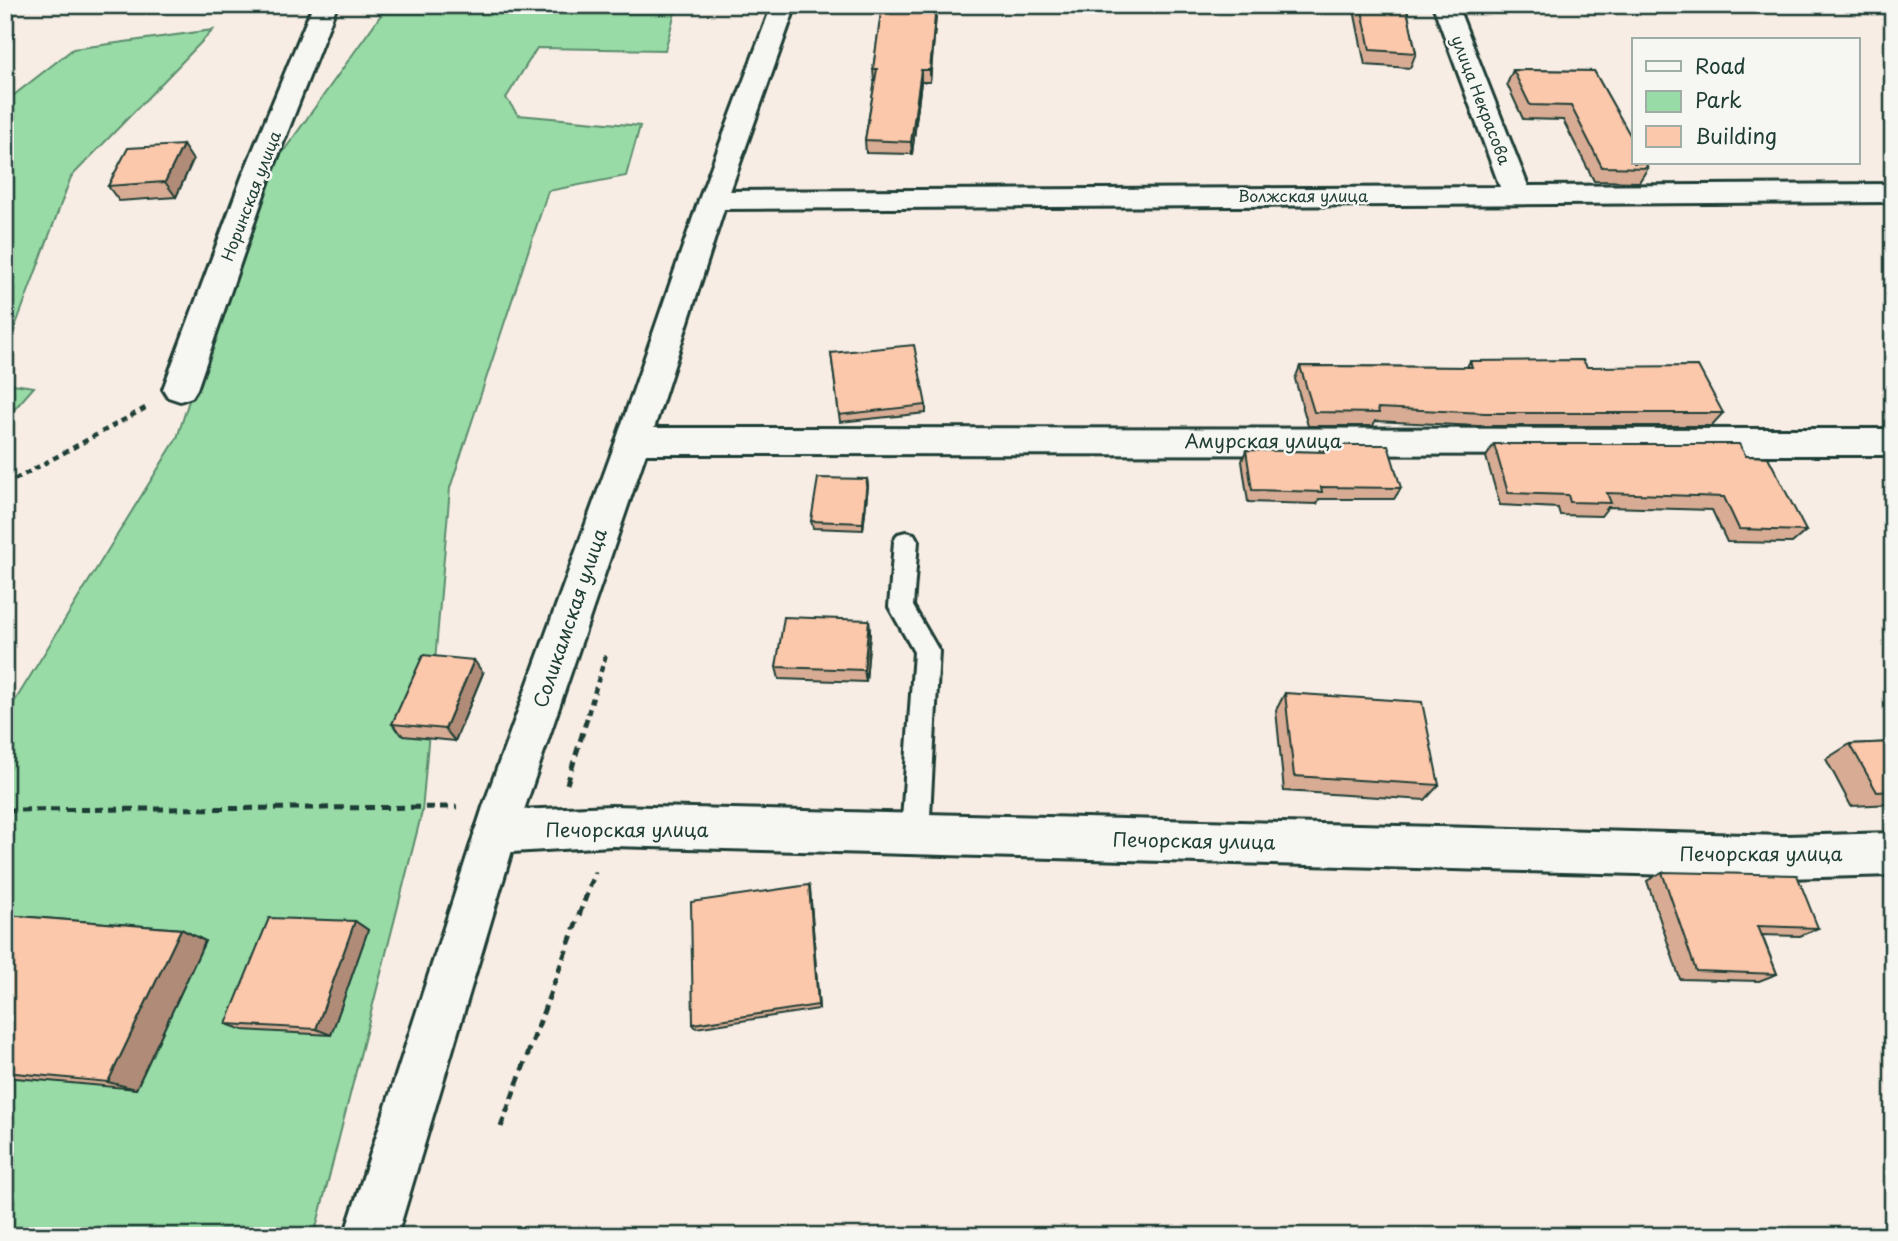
<svg xmlns="http://www.w3.org/2000/svg" width="1898" height="1241" viewBox="0 0 1898 1241" font-family="'Playpen Sans',sans-serif">
  <rect width="100%" height="100%" fill="#f7ede4"/>
  <filter id="ink" filterUnits="userSpaceOnUse"><feTurbulence type="fractalNoise" baseFrequency=".0143" numOctaves="2"/><feDisplacementMap in="SourceGraphic" scale="14" xChannelSelector="R" yChannelSelector="G"/><feConvolveMatrix kernelMatrix="1 2 1 2 8 2 1 2 1" color-interpolation-filters="sRGB"/></filter>
  <g filter="url(#ink)">
    <path fill="#98dba6" stroke="#5c8c6d" stroke-width="2" d="M388,5h289l-12,45 -128,-2 -31,50 12,17 122,11 -14,50 -78,15 -98,297 -28,324 -108,424h-309v-519l172,-279 79,-248z
      M213,30l-142,147 -66,177v-252l68,-53z
      M5,383l29,4 -29,33z"/>
    <g fill="none" stroke-linecap="round" stroke-linejoin="round">
      <g stroke="#1f3d34" stroke-width="6">
        <path id="lane" d="M906,532l8,2 4,7 -5,65 26,45 -10,183 -4,9 -10,4 -10,-4 -4,-9 13,-182 -25,-45 5,-66 4,-7z"/>
      </g>
      <g stroke="#1f3d34" stroke-width="6">
        <path id="street" d="M313,5h24l-67,172 -73,212 -5,8 -12,4 -12,-4 -5,-8 79,-212z
          M1433,5h24l71,181 365,-2v18l-1180,7 -10,-3 -4,-6 4,-6 10,-3 787,-4z
          M633,428l1260,1v26l-1260,-1 -12,-4 -5,-9 5,-9z
          M612,806l1174,30 107,-3v42l-107,3 -1174,-32 -116,7 -15,-6 -7,-15 7,-15 15,-6z"/>
      </g>
      <g stroke="#1f3d34" stroke-width="6">
        <path id="primary" d="M772,5h24l-69,195 -77,241 -125,366 -128,429h-53l139,-429 133,-366 83,-241z"/>
      </g>
      <path stroke="#1f3d34" stroke-width="4.5" stroke-dasharray="6 5" stroke-linecap="butt" d="M5,485l144,-79
        M588,714l19,-63"/>
      <path stroke="#1f3d34" stroke-width="5" stroke-dasharray="9 6" stroke-linecap="butt" d="M567,784l22,-72
        M5,810l452,-3
        M501,1127l94,-255"/>
      <use href="#lane" fill="#f6f6f2" fill-rule="evenodd"/>
      <use href="#street" fill="#f6f6f2" fill-rule="evenodd"/>
      <use href="#primary" fill="#f6f6f2" fill-rule="evenodd"/>
    </g>
    <path fill="#d8ac94" stroke="#1f3d34" stroke-width="2" d="M876,5h61l-7,77h-9l-9,72 -46,-1 -1,-13 10,-59h-1l-1,-12 9,-60h-6z
      M1353,5h53l10,48 -6,15 -45,-3z
      M1513,70l81,1 54,97 -9,14 -45,-1 -31,-61 -40,-1 -16,-35z
      M193,160l-17,37 -57,4 -11,-15z
      M831,353l95,52v8l-86,9z
      M1470,361l117,6 136,46 -12,13h-234l-102,-5 -2,5h-65l-13,-47 5,-13 167,1z
      M1494,444l252,12 60,75 -14,12 -65,-1 -15,-32 -104,-3 -7,9 -41,-1 -2,-7 -58,-3 -14,-48z
      M1322,445l79,43 -7,11h-75l-2,5 -69,-2 -6,-41 4,-11 73,2z
      M867,479l1,7 -5,44 -50,-2 -2,-7z
      M869,620l1,13 -4,49 -87,-3 -3,-12z
      M483,673l-28,68 -52,-5 -11,-12z
      M1285,693l154,92 -14,15 -141,-9 -8,-81z
      M1893,742v62l-42,2 -25,-47 24,-15z
      M1662,872l156,56 -18,8 -38,-1 15,39 -18,7 -79,-2 -33,-98z
      M809,885l1,4 9,120 -123,19 -3,-4z
      M5,915l176,14 24,12 -69,148 -131,-12z
      M355,921l13,9 -37,105 -88,-5 -17,-6z"/>
    <path fill="#b08c78" stroke="#1f3d34" stroke-width="2" d="M936,5h1l-7,77v-12z
      M921,70v12l-9,72 -1,-12z
      M183,145l10,15 -17,37 -11,-15z
      M867,479l1,7 -5,44v-7z
      M869,620l1,13 -4,49 -2,-12z
      M474,660l9,13 -28,68 -10,-12z
      M809,885l1,4 9,120 -1,-4z
      M355,921l13,9 -37,105 -15,-6z
      M181,929l24,12 -69,148 -28,-7z"/>
    <path fill="#fbc8ac" stroke="#1f3d34" stroke-width="2" d="M882,5h54l-6,65h-9l-10,72 -46,-2 12,-71h-4z
      M1361,5h45l10,48 -46,-3z
      M1513,70l81,1 40,71v21h11l3,5 -46,-1 -31,-61 -41,-1z
      M183,145l-18,37 -57,4 20,-38z
      M914,345l12,60 -87,10 -8,-62z
      M1583,360l4,7 111,-1 25,47h-238l-107,-5 1,5 -65,-1 -14,-46 172,1 -2,-6z
      M1494,444h245l7,12 22,1 38,74 -67,-2 -15,-32 -117,-4 4,10 -41,-1 -2,-7 -60,-2z
      M1322,445h66l13,43 -80,-1 1,5 -70,-2 -6,-40 78,2z
      M818,478l49,1 -4,44 -52,-2z
      M784,617l85,3 -5,50 -88,-3z
      M423,655l51,5 -29,69 -53,-5z
      M1285,693l137,9 17,83 -145,-9z
      M1893,742v49l-16,1 -27,-48z
      M1662,872l135,3 21,53 -60,-2 19,48 -81,-3z
      M809,885l9,120 -125,19 -2,-122z
      M5,915l176,14 -73,153 -103,-10z
      M269,918l86,3 -39,108 -90,-5z"/>
  </g>
  <g text-anchor="middle" stroke-width="5" stroke-linejoin="round" paint-order="stroke">
    <g font-size="16" fill="#1f3d34" stroke="#f6f6f2">
      <text transform="translate(1481 100) rotate(69)" y="6">улица Некрасова</text>
      <text transform="translate(251 196) rotate(-69)" y="6">Норинская улица</text>
      <text x="1303" y="202">Волжская улица</text>
    </g>
    <g font-size="19" fill="#1f3d34" stroke="#f6f6f2">
      <text x="1263" y="448">Амурская улица</text>
      <text transform="translate(570 618) rotate(-71)" y="7">Соликамская улица</text>
      <text x="627" y="837">Печорская улица</text>
      <text transform="translate(1194 841) rotate(1)" y="7">Печорская улица</text>
      <text x="1761" y="861">Печорская улица</text>
    </g>
  </g>
  <rect width="1898" height="1241" fill="none" stroke="#f6f6f2" stroke-width="28"/>
  <rect x="14" y="14" width="1870" height="1213" fill="none" stroke="#1f3d34" stroke-width="2.5" filter="url(#ink)"/>
  <rect x="1632" y="38" width="228" height="126" fill="#f6f6f2" stroke="#a0aca6" stroke-width="2"/>
  <rect x="1646" y="61" width="35" height="10" fill="#f6f6f2" stroke="#a0aca6" stroke-width="2"/>
  <text x="1695" y="74" font-size="21" fill="#1f3d34">Road</text>
  <rect x="1646" y="91" width="35" height="21" fill="#98dba6" stroke="#a0aca6" stroke-width="2"/>
  <text x="1695" y="108" font-size="21" fill="#1f3d34">Park</text>
  <rect x="1646" y="126" width="35" height="21" fill="#fbc8ac" stroke="#a0aca6" stroke-width="2"/>
  <text x="1695" y="144" font-size="21" fill="#1f3d34">Building</text>
</svg>
